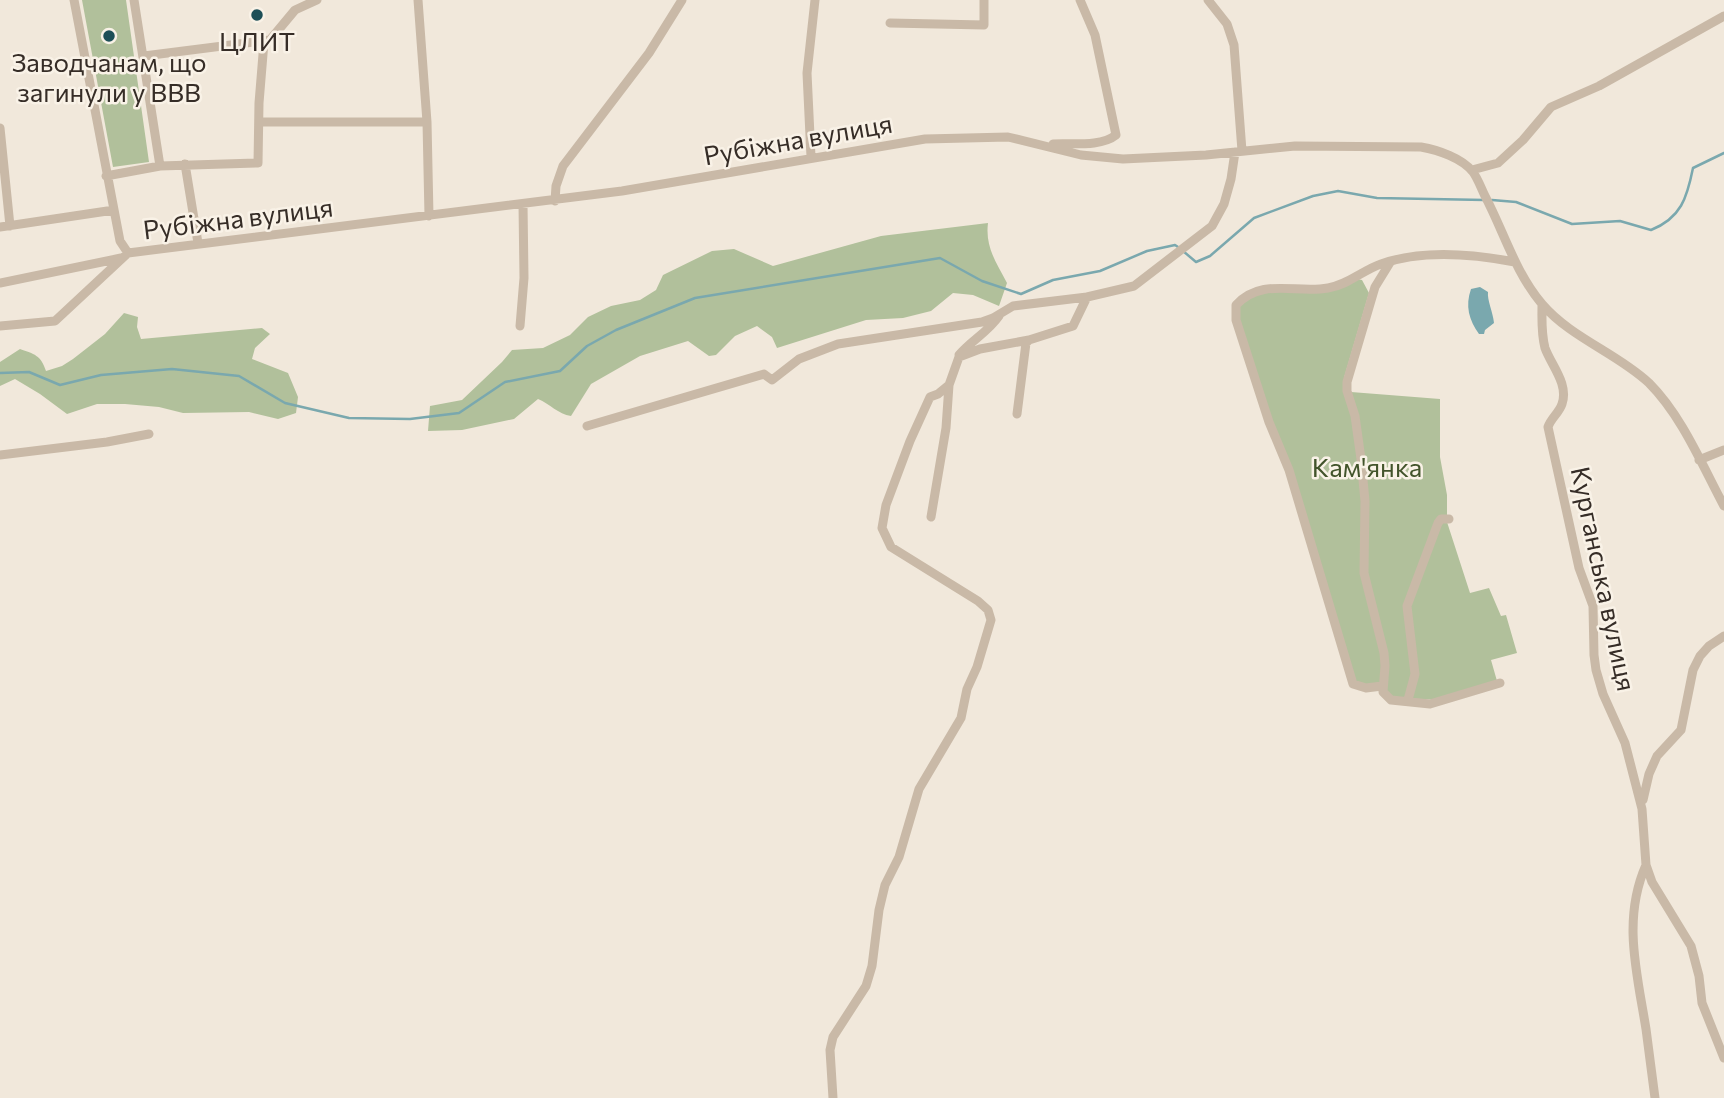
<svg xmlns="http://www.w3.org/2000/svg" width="1724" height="1098" viewBox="0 0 1724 1098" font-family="Commissioner,sans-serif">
  <rect width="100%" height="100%" fill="#f1e8db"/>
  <path fill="#b1c09b" d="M82,0h44l23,162 -36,5z
    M988,223c-3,24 8,39 19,60l-8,23 -26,-11 -20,-2 -22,18 -28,7 -37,2 -89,28 -5,-11 -15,-11 -22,10 -19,19 -7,1 -21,-15 -48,15 -49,28 -20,32c-13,-2 -21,-12 -33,-17l-24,20 -52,11 -34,1 2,-25 32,-6 40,-38 10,-12 31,-2 27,-13 18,-18 23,-11 29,-6 16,-10 7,-15 49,-24 22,-2 39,17 108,-30z
    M1357,279l5,1 7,13 -25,85 7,14 89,7v58l7,38v27l23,71 19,-5 12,28 5,-1 11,38 -26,7 6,21 -55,19 -51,-2 -5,-9 -31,-6 -115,-357 -1,-20 21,-14 64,-1z
    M124,313l14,4 -1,10 4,12 121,-11 8,6 -15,14 -3,11 36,14 10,24 -2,16 -18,6 -29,-7 -66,1 -24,-6 -34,-3h-28l-30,10 -27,-20 -25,-15 -15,7v-24l20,-13c14,5 21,6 26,22l16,-5 11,-7 32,-25z"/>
  <path fill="#7aa8ae" d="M1480,287l8,5c-1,8 5,20 6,31l-9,7 -1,4h-5c-10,-14 -14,-28 -8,-45z"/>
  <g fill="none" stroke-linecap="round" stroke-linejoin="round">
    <path stroke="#7aa8ae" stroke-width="2.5" d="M1492,200l24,2 56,22 48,-3 31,9c30,-12 36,-32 42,-62l31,-15
      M1183,251l13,11 14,-6 44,-38 59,-22 25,-5 39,7 108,2
      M0,373l29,-1 31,13 41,-10 71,-6 67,7 46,27 64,15 61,1 49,-6 46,-31 55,-11 27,-25 29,-16 79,-32 245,-40 42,23 39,13 32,-14 47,-9 47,-20 28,-6 3,2"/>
    <path stroke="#c9b9a7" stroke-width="9" d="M74,0l46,241 8,12 494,-62 303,-52 83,-2 73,18 42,4 83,-4 89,-9 126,1c17,3 41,11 52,25 5,7 8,16 12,24 19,36 30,76 57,108 29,34 75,49 107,79 33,33 53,82 75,123
      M134,0l26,166
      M418,0l9,122 2,94
      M1208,0l19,24 7,21 8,106
      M890,23l94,2v-25
      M144,56l126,-16 25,-30 22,-10
      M260,122h167
      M0,128l10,98
      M1053,144c19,-1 48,3 63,-9l-21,-100 -15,-35
      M811,157l-4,-84 8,-73
      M185,164l13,79
      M1472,170l26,-7 25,-23 28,-33 48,-21 125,-70
      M106,176l54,-10 98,-3 1,-60 5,-61
      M555,201l1,-15 7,-20 86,-113 33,-53
      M0,227l114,-17
      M1391,261l-16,26 -28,95v9l8,25 6,43 4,42 -1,72 20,80 1,13 -2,26 8,8 39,4 70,-21
      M0,283l121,-25
      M1542,304c0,15 -1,29 3,44 6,17 24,36 17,56 -3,9 -11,14 -14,23l31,141 14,38 1,49 2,15 7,24 22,49 17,66 4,56 6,17 39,64 8,30 3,27 22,55
      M0,326l55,-5 73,-68
      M520,326l4,-48 -1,-74
      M959,355c13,-15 29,-23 40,-39
      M1017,414l9,-71 3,-3 44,-14 14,-29 47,-11 78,-60 12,-22 7,-25 4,-27
      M587,426l177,-52 8,6 27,-21 39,-15 144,-22 11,-4 20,-12 74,-9
      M0,455l107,-13 42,-8
      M1699,460l25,-10
      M931,517l15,-89 3,-43 10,-28 21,-8 49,-9
      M1382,686l-16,2 -13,-4 -64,-214 -20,-48 -33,-102v-15c26,-28 60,-11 92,-17 20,-3 35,-18 53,-24 42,-15 92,-10 134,-2
      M1408,700l7,-26 -8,-68 31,-83 3,-4h8
      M1643,800l6,-26 8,-18 24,-26 12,-60 7,-14 9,-10 15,-10
      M1646,865c-24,54 -9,108 0,164 3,23 6,46 9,69
      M833,1098l-3,-48 3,-13 33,-51 6,-20 7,-56 6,-25 14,-28 20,-68 42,-71 6,-29 10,-22 14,-47 -3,-10 -10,-9 -87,-54 -9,-19 4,-23 24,-64 20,-44 8,-3 11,-9"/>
  </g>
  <g fill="#1d4f57" stroke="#f9f2e7" stroke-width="2.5">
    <circle cx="257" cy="15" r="7"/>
    <circle cx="109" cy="36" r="7"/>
  </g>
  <g text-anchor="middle" stroke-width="5" stroke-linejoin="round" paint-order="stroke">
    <g font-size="26" fill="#362d27" stroke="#f9f2e7">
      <text x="257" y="51">ЦЛИТ</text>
      <text x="109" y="72">Заводчанам, що<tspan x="109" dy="30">загинули у ВВВ</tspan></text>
    </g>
    <g font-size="26" fill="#362d27" stroke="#f9f2e7">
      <text transform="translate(798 140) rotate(-10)" y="9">Рубіжна вулиця</text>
      <text transform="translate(238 219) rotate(-7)" y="9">Рубіжна вулиця</text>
      <text transform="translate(1603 579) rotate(78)" y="9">Курганська вулиця</text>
    </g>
    <g font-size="26" fill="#42542b" stroke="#f9f2e7">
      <text x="1367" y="477">Кам'янка</text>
    </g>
  </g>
</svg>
